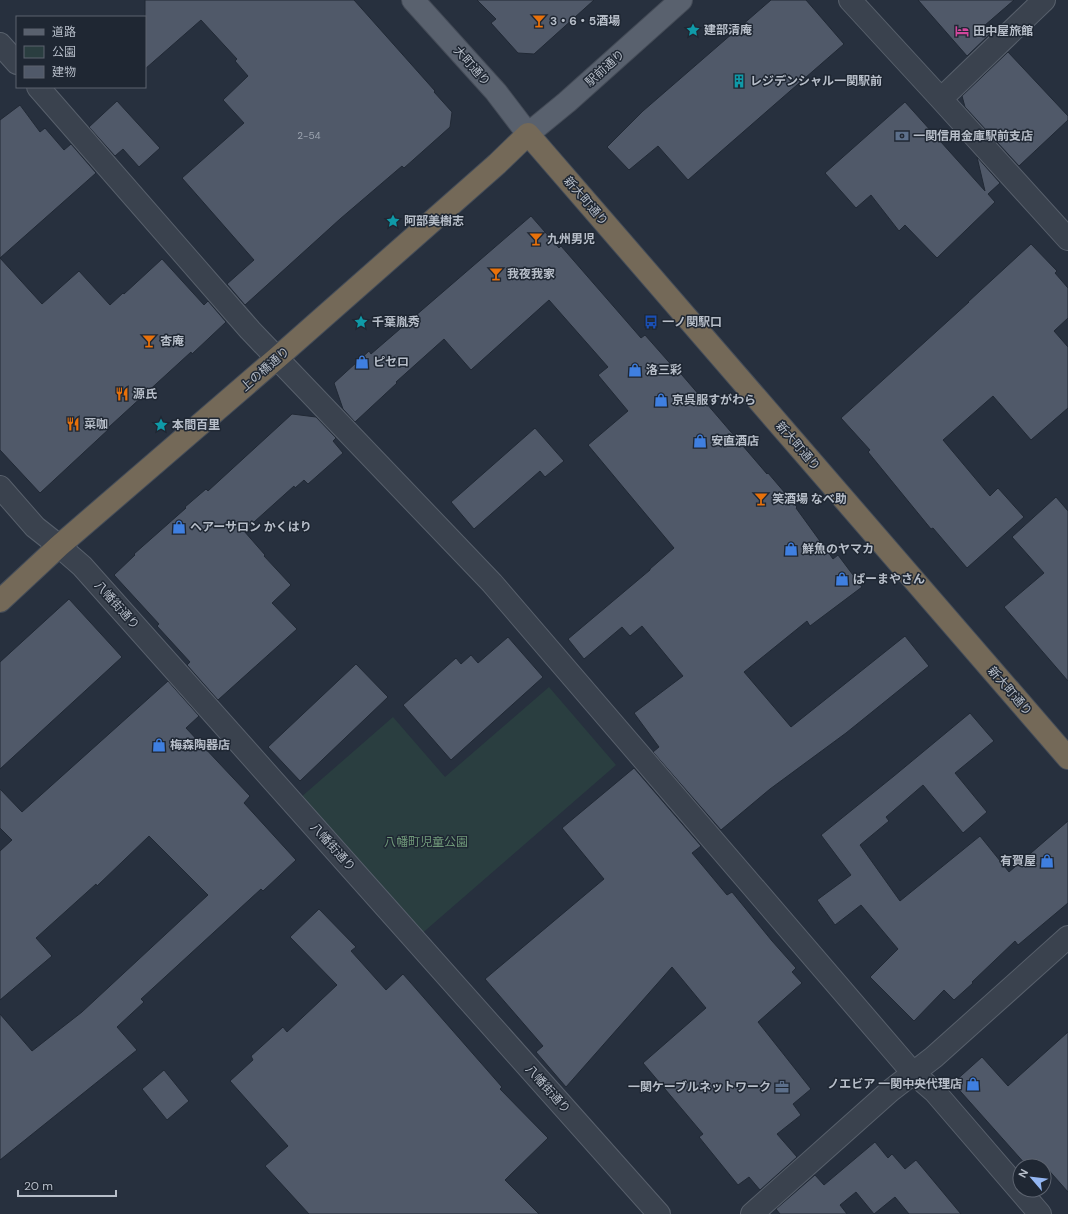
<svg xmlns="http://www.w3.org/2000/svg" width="1068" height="1214" viewBox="0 0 1068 1214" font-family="'DM Sans','Noto Sans JP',sans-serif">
  <rect width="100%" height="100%" fill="#27303e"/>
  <path fill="#2a3e40" d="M549,687l67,78 -197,171 -119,-138 93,-81 52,60z"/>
  <path fill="#505969" stroke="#212935" d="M145,0h209l81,91 -1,1 18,20 -2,15 -46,41 -2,-2 -62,53 -95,86 -18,-21 27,-24 -72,-82 62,-55 -21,-23 25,-24 -13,-15 2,-2 -36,-39 -56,49z
    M477,0h117l-60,54 -16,-1 -27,-30 5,-4z
    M771,0h35l38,44 -156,136 -30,-34 -29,24 -22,-23 36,-36z
    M918,0h96l-30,26 7,7 -24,23z
    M1008,52l60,64v4l-49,46 -54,-59 -3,-11z
    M117,101l43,47 -21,19 -16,-18 -8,7 -26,-29z
    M905,102l80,89 -8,-34 23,26 -12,11 7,8 -58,56 -32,-33 -6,6 -28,-36 -15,13 -31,-35z
    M20,105l20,27 5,-4 19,22 7,-6 25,29 -96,85v-138z
    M531,216l28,32 2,-2 80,92 4,-3 30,34 1,-1 91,106 1,-1 29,34 -1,1 37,51 5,-4 24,32 -52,39 -3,-5 -63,51 47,55 114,-91 24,30 -83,67 -76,56 -49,41 -68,-78 6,-5 -25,-34 49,-37 -41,-50 -12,10 -8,-9 -38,32 -16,-20 82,-69v-1l24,-21 -86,-103 40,-34 -30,-36 10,-8 -59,-67 -78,70 -27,-31 -48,43 1,1 -42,39 -12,-13 -9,-26 35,-32 2,3z
    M1031,244l26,27 -2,2 13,15v30l-14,13 14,16v61l-37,32 -38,-44 -50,44 47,56 8,-8 26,29 -57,51 -34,-40 -2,1 -63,-77 2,-2 -29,-32 128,-116h-1z
    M0,258l42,46 37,-33 31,34 13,-12 1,1 38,-35 42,46 4,-4 18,21 -34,32 -1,-2 -82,75 1,1 -70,65 -40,-43z
    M292,414l24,3 20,21 -3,3 10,12 -35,31 -4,-4 -9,8 -1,-2 -50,45 21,24 -1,1 27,29 -19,18 25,26 -79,71 -31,-35 3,-3 -33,-36 2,-2 -45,-49 21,-20 -1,-1 52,-46 -1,-1 21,-18 2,2z
    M535,428l29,33 -19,16 -5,-6 -66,58 -23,-27z
    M1056,497l12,14v170l-64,-74 40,-34 -32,-36z
    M69,599l53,58 -122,112v-107z
    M508,637l35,40 -92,83 -48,-55 53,-47 5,6 10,-9 7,8z
    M356,664l32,33 -88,84 -32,-34z
    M168,681l31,35 -13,12 64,68 -6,7 52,57 -33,31 -2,-2 -120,110 3,3 -27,25 20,23 -137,110v-146l32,37 50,-39 126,-117 -59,-59 -52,50 -1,-2 -60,54 16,18 -52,44v-149l12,-11 -12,-12v-39l22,23z
    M970,713l24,28 -39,32 32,39 -24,21 -40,-48 -37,32 3,4 -29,24 40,56 80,-65 29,36 59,-51v82l-50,42 -3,-4 -43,41 1,1 -19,17 -10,-10 -30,31 -44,-44 28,-28 -37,-44 -26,20 -18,-25 34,-25 -30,-40 73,-59z
    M634,768l67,78 -9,7 35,42 5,-3 40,49 24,27 -4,4 10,11 -44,39 53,67 -18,15 8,11 -24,19 20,23 -37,33 -11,-13 -11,8 -39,-48 4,-3 -60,-71 63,-55 -34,-41 -106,120 -30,-35 7,-6 -58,-67 119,-100 -42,-51z
    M319,909l37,38 -5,4 35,39 17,-16 99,113 -2,2 48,49 -43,42 34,34h-230l-44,-48 23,-20 -58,-65 23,-21 -2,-4 32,-29 4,5 50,-47 -47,-48z
    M1068,1032v160l-23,-26h-18l-74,-83 29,-26 26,29z
    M164,1070l25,31 -22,19 -25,-31z
    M875,1142l13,16 4,-4 13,15 11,-9 45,54h-52l-14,-17 -21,17 -18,-22 -16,13 7,9h-67l-4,-5 39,-34 9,10z"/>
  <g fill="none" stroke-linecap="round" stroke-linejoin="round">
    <g stroke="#58606c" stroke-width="24">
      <path id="minor" d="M850,0l91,99 127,140
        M0,44l17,19
        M38,87l212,243 242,253 421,490 22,19 105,122
        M941,99l103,-99
        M0,487l35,40 24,19 23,20 577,648
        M752,1214l138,-123 44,-34 134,-120"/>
    </g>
    <g stroke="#444b57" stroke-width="24">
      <path id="major" d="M413,0l83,92 32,42 39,-32 114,-102"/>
    </g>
    <g stroke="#454d59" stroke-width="24">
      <path id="highway" d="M0,601l59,-55 218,-188 220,-194 31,-30 540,624"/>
    </g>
    <use href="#minor" stroke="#3a424e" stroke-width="22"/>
    <use href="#major" stroke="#59616e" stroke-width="22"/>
    <use href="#highway" stroke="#746958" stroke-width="22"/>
  </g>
  <defs>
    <g id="bar-bare" transform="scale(1.08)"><path d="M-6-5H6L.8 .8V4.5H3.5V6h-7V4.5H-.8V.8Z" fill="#e8710a" stroke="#1f2733" stroke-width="2.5" paint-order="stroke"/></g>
    <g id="sight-bare" transform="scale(1.08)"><path d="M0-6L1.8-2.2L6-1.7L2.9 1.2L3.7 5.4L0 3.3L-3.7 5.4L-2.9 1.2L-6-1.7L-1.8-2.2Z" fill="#0f9aa8" stroke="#1f2733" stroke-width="2.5" paint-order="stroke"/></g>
    <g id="hotel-bare" transform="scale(1.08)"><path d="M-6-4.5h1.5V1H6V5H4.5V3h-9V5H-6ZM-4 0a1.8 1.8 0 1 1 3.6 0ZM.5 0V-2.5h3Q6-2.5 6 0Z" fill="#d1479c" stroke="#1f2733" stroke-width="2.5" paint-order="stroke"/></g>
    <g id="building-bare" transform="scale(1.08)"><path d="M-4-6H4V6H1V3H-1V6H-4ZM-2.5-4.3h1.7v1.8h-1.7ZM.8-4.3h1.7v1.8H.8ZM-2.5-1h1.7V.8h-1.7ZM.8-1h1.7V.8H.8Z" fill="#0f9aa8" stroke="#1f2733" stroke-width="2.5" paint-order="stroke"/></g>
    <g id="bank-bare" transform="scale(1.08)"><path d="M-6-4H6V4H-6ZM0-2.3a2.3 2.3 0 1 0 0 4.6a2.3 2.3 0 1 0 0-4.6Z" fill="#5c6f8a" stroke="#1f2733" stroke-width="2.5" paint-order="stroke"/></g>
    <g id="bus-bare" transform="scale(1.08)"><path d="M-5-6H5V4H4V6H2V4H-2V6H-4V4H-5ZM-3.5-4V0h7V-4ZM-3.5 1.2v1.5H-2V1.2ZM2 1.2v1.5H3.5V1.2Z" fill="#1a4fb4" stroke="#1f2733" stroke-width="2.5" paint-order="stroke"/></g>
    <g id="shop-bare" transform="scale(1.08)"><path d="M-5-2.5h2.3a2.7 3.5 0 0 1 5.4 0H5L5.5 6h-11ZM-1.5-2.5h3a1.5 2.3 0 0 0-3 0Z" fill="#3f7fe0" stroke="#1f2733" stroke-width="2.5" paint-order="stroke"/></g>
    <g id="restaurant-bare" transform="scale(1.08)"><path d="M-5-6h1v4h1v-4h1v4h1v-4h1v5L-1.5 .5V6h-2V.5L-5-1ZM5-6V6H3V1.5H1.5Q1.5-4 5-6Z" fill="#e8710a" stroke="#1f2733" stroke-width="2.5" paint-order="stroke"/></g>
    <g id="office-bare" transform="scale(1.08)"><path d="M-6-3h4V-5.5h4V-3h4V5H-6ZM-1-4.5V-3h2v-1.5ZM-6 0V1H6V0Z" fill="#5c6f8a" stroke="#1f2733" stroke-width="2.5" paint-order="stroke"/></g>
  </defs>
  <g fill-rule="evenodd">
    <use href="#bar-bare" x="539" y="21"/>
    <use href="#sight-bare" x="693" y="30"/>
    <use href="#hotel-bare" x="962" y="31"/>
    <use href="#building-bare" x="739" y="81"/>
    <use href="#bank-bare" x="902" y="136"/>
    <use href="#sight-bare" x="393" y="221"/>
    <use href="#bar-bare" x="536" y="239"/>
    <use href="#bar-bare" x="496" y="274"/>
    <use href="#sight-bare" x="361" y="322"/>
    <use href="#bus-bare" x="651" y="322"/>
    <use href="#bar-bare" x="149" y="341"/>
    <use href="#shop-bare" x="362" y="362"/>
    <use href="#shop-bare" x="635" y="370"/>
    <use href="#restaurant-bare" x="122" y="394"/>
    <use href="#shop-bare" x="661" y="400"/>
    <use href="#restaurant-bare" x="73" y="424"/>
    <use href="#sight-bare" x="161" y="425"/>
    <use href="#shop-bare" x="700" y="441"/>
    <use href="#bar-bare" x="761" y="499"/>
    <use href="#shop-bare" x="179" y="527"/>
    <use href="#shop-bare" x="791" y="549"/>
    <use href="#shop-bare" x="842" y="579"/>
    <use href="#shop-bare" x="159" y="745"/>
    <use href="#shop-bare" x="1047" y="861"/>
    <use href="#shop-bare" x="973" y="1084"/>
    <use href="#office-bare" x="782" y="1087"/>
  </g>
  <g text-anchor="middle" stroke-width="3" stroke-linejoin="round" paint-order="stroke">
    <g font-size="10" fill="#9da5b1">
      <text x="309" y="139">2-54</text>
    </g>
    <g font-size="12" font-weight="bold" fill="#b7bec9" stroke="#1f2733" text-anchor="start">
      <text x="550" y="25">3・6・5酒場</text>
      <text x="704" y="34">建部清庵</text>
      <text x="973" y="35">田中屋旅館</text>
      <text x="750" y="85">レジデンシャル一関駅前</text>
      <text x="913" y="140">一関信用金庫駅前支店</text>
      <text x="404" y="225">阿部美樹志</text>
      <text x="547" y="243">九州男児</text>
      <text x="507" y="278">我夜我家</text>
      <text x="372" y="326">千葉胤秀</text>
      <text x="662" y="326">一ノ関駅口</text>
      <text x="160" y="345">杏庵</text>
      <text x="373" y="366">ピセロ</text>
      <text x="646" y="374">洛三彩</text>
      <text x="133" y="398">源氏</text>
      <text x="672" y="404">京呉服すがわら</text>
      <text x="84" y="428">菜咖</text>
      <text x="172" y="429">本間百里</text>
      <text x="711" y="445">安直酒店</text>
      <text x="772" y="503">笑酒場 なべ助</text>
      <text x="190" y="531">ヘアーサロン かくはり</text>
      <text x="802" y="553">鮮魚のヤマカ</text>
      <text x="853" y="583">ぱーまやさん</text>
      <text x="170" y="749">梅森陶器店</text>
      <text x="1036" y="865" text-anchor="end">有賀屋</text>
      <text x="962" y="1088" text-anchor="end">ノエビア 一関中央代理店</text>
      <text x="771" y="1091" text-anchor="end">一関ケーブルネットワーク</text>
    </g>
    <g font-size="12" fill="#b7bec9" stroke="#1f2733">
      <text transform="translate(472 66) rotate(48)" y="4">大町通り</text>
      <text transform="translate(605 68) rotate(-42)" y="4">駅前通り</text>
      <text transform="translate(586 201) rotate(49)" y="4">新大町通り</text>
      <text transform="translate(265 369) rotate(-41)" y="4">上の橋通り</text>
      <text transform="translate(798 446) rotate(49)" y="4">新大町通り</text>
      <text transform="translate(117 605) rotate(48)" y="4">八幡街通り</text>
      <text transform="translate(1010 691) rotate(49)" y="4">新大町通り</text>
      <text transform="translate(333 847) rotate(48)" y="4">八幡街通り</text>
      <text transform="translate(548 1089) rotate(48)" y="4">八幡街通り</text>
    </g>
    <g font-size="12" fill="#6f9879" stroke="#1f2733">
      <text x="426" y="846">八幡町児童公園</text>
    </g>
  </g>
  <rect x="16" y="16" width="130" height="72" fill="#1f2733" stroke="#5c636f"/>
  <rect x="24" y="29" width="20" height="6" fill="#59616e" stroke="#5c636f"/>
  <text x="52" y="36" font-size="12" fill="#b7bec9">道路</text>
  <rect x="24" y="46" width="20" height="12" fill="#2a3e40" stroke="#5c636f"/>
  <text x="52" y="56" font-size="12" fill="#b7bec9">公園</text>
  <rect x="24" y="66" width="20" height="12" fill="#505969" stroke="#5c636f"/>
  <text x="52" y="76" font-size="12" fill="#b7bec9">建物</text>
  <g transform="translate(1032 1178) rotate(298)"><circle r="19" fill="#1f2733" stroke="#5c636f"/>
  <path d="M0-3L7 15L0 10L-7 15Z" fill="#93b6f2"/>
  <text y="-6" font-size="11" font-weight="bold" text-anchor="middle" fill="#b7bec9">N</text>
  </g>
  <path d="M18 1190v6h98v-6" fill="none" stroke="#b7bec9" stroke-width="2"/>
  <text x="24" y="1190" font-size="12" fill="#b7bec9" stroke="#1f2733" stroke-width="3" paint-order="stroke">20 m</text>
</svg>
